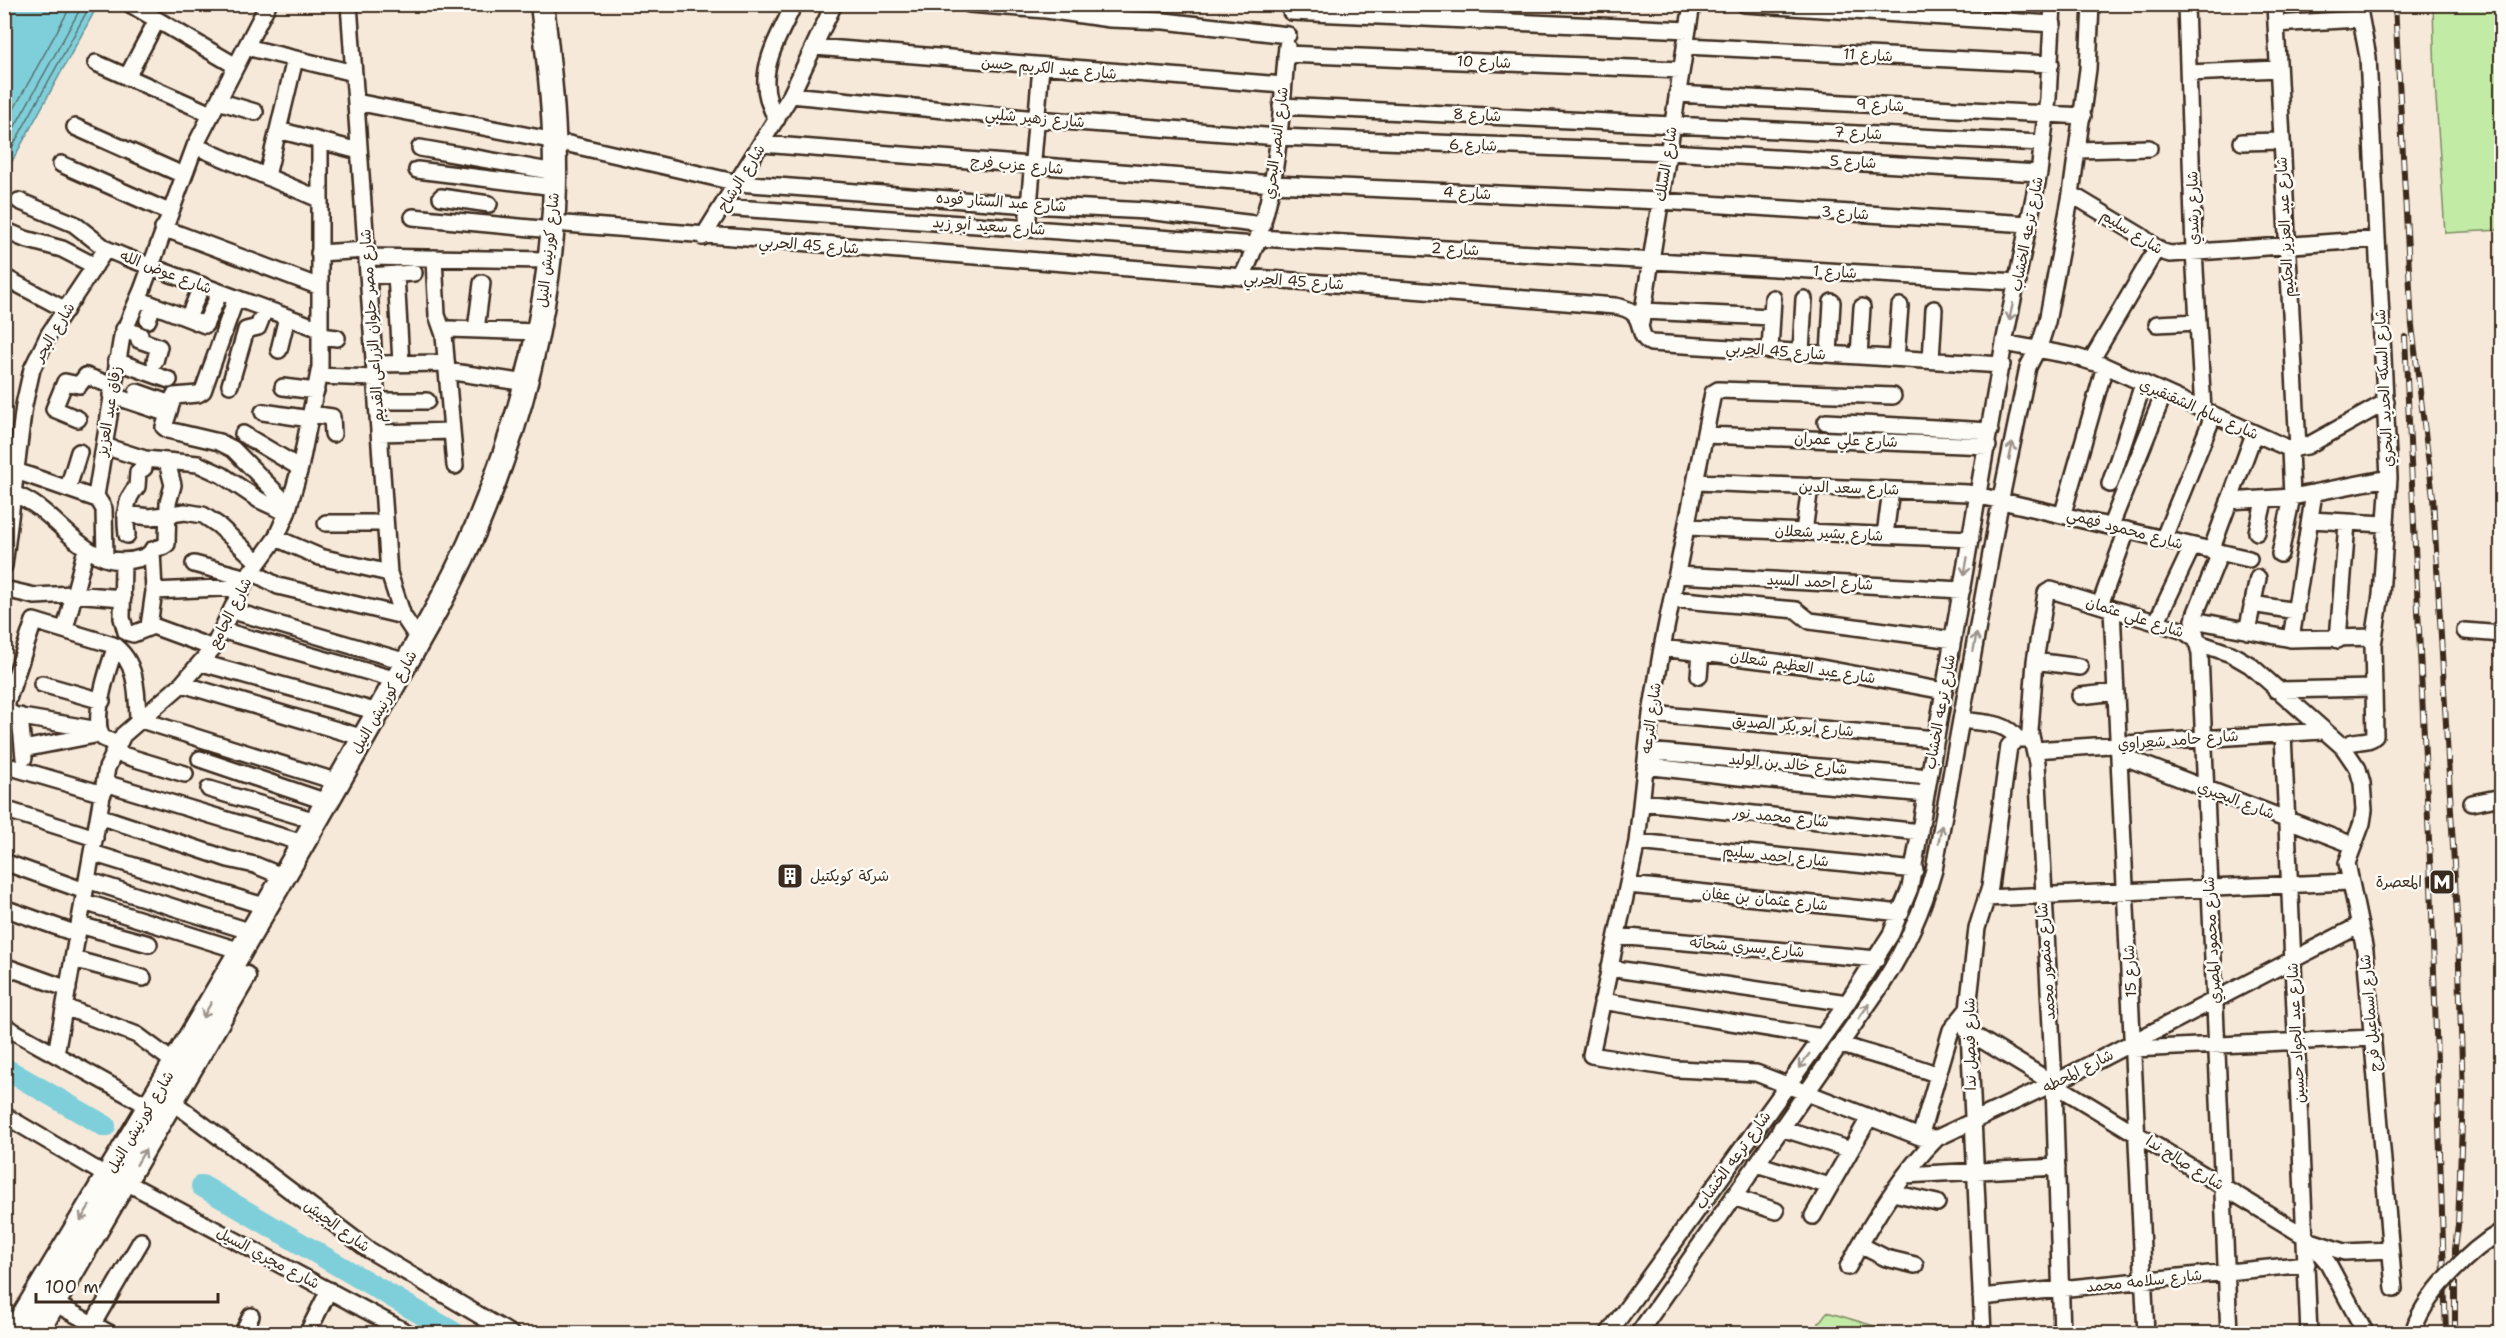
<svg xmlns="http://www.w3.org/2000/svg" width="2506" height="1338" viewBox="0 0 2506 1338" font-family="'Shantell Sans','Playpen Sans Arabic',sans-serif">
  <rect width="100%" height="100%" fill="#f6e9da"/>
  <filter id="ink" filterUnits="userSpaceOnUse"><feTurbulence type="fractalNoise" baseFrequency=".0167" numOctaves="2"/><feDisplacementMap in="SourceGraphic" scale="12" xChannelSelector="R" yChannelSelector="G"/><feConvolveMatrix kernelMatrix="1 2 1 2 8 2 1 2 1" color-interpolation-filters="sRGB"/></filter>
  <g filter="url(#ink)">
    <path fill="#c2eba6" stroke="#7e8a62" stroke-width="1.5" d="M2433,5h68v225l-56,3 -10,-150z
      M1827,1312l71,21h-87z"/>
    <path fill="#7fcfdb" stroke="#648d8f" stroke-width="1.5" d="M5,4l93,1 -93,169 -1,-169z"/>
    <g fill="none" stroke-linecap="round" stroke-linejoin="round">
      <path stroke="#566c6a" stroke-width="1.5" d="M4,127l68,-123
        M4,146l79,-142
        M4,162l87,-158"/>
      <path stroke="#7fcfdb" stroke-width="22" d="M4,1068l101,58
        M202,1186l254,148"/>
      <g stroke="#3b2a1e" stroke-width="20">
        <path id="minor" d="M130,4l106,62
          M349,4l40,569 14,43 16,24
          M969,4l77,6 64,9 54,2 124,14
          M1744,4l309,20
          M2186,4l8,247 9,160
          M2275,4l23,444
          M1291,12l397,18
          M2276,24l83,-5
          M1685,46l366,18
          M246,47l108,26
          M815,47l468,38
          M1286,54l395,16
          M96,63l115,51
          M2189,73l89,-4
          M127,77l30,-57
          M1677,94l406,22
          M791,95l245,24 243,18 389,15 371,21
          M218,101l37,11
          M356,102l199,39
          M1281,106l762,37
          M777,119c-26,-41 -1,-76 17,-115
          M75,127l108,48
          M278,130l81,21
          M2242,142l39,-1
          M569,144l169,39 291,22 118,6 116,14
          M762,144l511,40 387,17 369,23
          M195,146l124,53
          M420,148l135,24
          M2078,150l71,-2
          M61,164l108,48
          M417,170l138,17
          M267,176l28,-117
          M2071,194l70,42 19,15 10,3 207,-15
          M441,197l48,7
          M19,201l55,23 32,25 19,8 195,72
          M723,207l533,38
          M413,217l139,13
          M566,224l1049,82c36,6 17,28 36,37l351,22
          M163,228l157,59
          M1027,229l14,-162
          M4,230l21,9 37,10 33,17
          M703,237l88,-142 43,-91
          M1258,238l760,44
          M319,253l47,-3
          M367,257l182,3
          M434,258l3,57 7,20 11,131
          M396,274l5,89
          M368,276l46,-3
          M4,277l62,33
          M1242,277c36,-73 38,-152 45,-231
          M236,298l-33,93 -5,3 -24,2 -10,31 4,3 51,12 14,7 56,57
          M138,299l67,26 15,-33
          M1643,311l129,6
          M188,318l14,-33
          M148,320l5,-15
          M1641,323l51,-319
          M2157,324l41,-2
          M124,329l16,6 -1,5 20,7 -4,14
          M476,330l6,-47
          M444,335l5,-6 89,3
          M321,336l16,2
          M2004,343l69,13 32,10 185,83 17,-3 79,-44
          M279,350l8,-33
          M1770,350l3,-52
          M1801,352l3,-53
          M1829,354l3,-52
          M1859,356l3,-49
          M1896,358l4,-52
          M1931,360l3,-51
          M116,361l53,19
          M2091,361l66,-113
          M374,364l72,-1
          M447,371l79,12
          M319,376l56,2
          M230,385l16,-55 12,-3 7,-18
          M283,387l33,4
          M137,392l34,12
          M111,395l57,19
          M1893,396l-175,-6 -5,3 -51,255 -11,66 -14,128 -46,213 86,14 79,4 164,64 17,1 117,-55 306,-158
          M377,401h50
          M263,412l47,7
          M311,414l21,3 1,17
          M78,419l-24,-10 11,-27 14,3 7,-9 27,10
          M1826,422l164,9
          M379,433l73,-2
          M243,434l57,34
          M1705,435l283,11
          M104,446l41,13 53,5 24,11 37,25 28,13
          M16,471l81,28
          M1697,482l271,11 281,66
          M2110,484l33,-100
          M68,488l11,-36
          M13,494c48,15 72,84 131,63 6,-2 6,-6 11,-8 5,-3 7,0 12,-5l1,-41 5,-18 -6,-23
          M2229,501l63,-4 97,-19
          M2063,513l42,-147
          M125,514l25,3 35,-5 18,3 15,10 40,37
          M2310,520l75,4
          M326,523h59
          M2111,525l53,-132
          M1687,527l284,12
          M1804,532l6,-46
          M2257,532l7,-31
          M127,535c-2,-17 -3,-36 10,-48l1,-15 6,-4 1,-9
          M1885,535l6,-45
          M276,538l44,19 69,16
          M2163,540l50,-124
          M2211,551l43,-117
          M2220,553l-25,62 -1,13 6,26 29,680
          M2280,554l12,-57 -2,-48
          M105,558l-1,-49 -8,-13 26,-160 20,-46 53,-144 73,-142
          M123,561l-1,57 4,14 7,2 20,-8 60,22
          M194,564l53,14
          M4,566l20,-161 8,-36 17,-35 57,-85
          M251,571l27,15 125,30
          M1677,575l285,15
          M4,589l31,7 38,-2 50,4
          M154,591l88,-4
          M1672,599l124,11 14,11 143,19
          M2252,604l44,7
          M2100,605l27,-75
          M2112,609l34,725
          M233,611l174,51
          M2194,620l97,19 83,-2
          M2156,623l36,-76
          M149,626l5,-35 -2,-41
          M65,629l21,-80
          M224,631l173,49
          M2247,631l11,-53
          M2465,631l37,3
          M2291,639l23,-146
          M2338,640l9,-117
          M116,646c-7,19 -26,76 -13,92l14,6
          M1662,648l154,19 128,24
          M2035,661l45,6
          M202,663l176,49
          M1699,676l2,-23
          M42,684l60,17
          M182,684l182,54
          M2276,690l98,-2
          M2080,696l36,-4
          M1651,714l285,25
          M20,716l4,42
          M1961,720c19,3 46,1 56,19
          M99,730l-83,-14 -9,-5v-9l27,-81 79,24c24,16 24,48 25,74l200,63
          M2283,733l26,601
          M2343,747c10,-9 24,-3 32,-11l-2,-91 8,-50 8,-117 -21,-421 -10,-53
          M23,749l77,-15
          M2034,750l288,-19
          M1647,751l282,26
          M113,752l72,22
          M2119,755l234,90
          M200,759l127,43
          M4,765l99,29
          M1645,766l94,11 187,17
          M105,783l198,60
          M209,789l107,32
          M1642,802l278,30
          M2472,803l30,-6
          M4,809l91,29
          M99,816l129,43 27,6 29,12
          M1637,842l278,28
          M92,853l175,54
          M4,862l81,29
          M87,880l165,52
          M1629,885l272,28
          M1986,898l363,-16
          M84,902l157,49
          M4,908l73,26
          M79,925l70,19
          M1617,936l260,23
          M73,959l70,19
          M4,966l64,23
          M1609,968l238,35
          M1602,1001l220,36
          M65,1007l72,28 38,28
          M4,1026l146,81
          M1967,1031l339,206 22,26 37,69
          M1840,1044c33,12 65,18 98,31
          M2133,1049l240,-11
          M56,1054l51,-286 16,-33 59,-51 31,-36 34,-70 29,-40 11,-25 13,-45 20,-101v-226
          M173,1102l196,148 142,84
          M4,1115l103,61
          M1781,1128l70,22
          M1920,1137l31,-107 17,-21
          M1756,1164l74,22
          M1905,1175l152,-8
          M126,1182l284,152
          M1893,1193l44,10
          M1733,1197l43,14
          M1813,1216l56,-98
          M2314,1242l30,10 46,-2
          M1860,1245l26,13 29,7
          M1848,1267c24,-46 52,-92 89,-129
          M1981,1297l326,-33
          M54,1303l57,31
          M87,1334l54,-93
          M242,1334l9,-18
          M307,1334l22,-44
          M1608,1334l239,-331 44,-69 19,-46 94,-545 35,-170 9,-75 5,-94
          M1638,1334l245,-351c23,-36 39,-71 51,-113l67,-372 27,-131 12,-23 7,-22 24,-128 17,-125 3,-65
          M1983,1334l-15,-325 9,-81 13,-41 19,-141 8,-7h13
          M2062,1334l-8,-251 -17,-320 -7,-32 5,-70 11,-68 5,-3 133,41 18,13 29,10 19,11 93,82 15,22 4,14 2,27 -2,13 -15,40 18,88 29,338"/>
      </g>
      <g stroke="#3b2a1e" stroke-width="27">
        <path id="highway" d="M12,1334c96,-158 190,-316 282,-475 32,-55 64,-111 95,-166 28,-49 57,-98 80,-149 47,-106 78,-219 85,-334 4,-69 -4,-137 -12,-206
          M36,1334l208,-357"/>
      </g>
      <use href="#minor" stroke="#fdfcf7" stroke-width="15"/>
      <use href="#highway" stroke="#fdfcf7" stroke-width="22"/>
      <g stroke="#3b2a1e" stroke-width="6">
        <path id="rail" d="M2395,4l17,322 21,171 25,436 5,164 -5,128 -3,24v85
          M2405,337l26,545 15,452"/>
      </g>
      <use href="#rail" stroke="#fdfcf7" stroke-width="4" stroke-dasharray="11" stroke-linecap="butt"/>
      <g stroke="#3b2a1e" stroke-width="20" stroke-linecap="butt">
        <path id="minor-bridge" d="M2413,1334c7,-36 58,-85 89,-103"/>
      </g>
      <use href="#minor-bridge" stroke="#fdfcf7" stroke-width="15"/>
    </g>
    <defs><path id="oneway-shaft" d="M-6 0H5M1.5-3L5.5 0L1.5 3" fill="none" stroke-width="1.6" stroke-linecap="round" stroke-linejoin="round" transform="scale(1.5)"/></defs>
    <g stroke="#9c938a">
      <use href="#oneway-shaft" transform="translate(2011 312) rotate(102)"/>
      <use href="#oneway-shaft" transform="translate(2011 451) rotate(-78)"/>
      <use href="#oneway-shaft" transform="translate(1966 566) rotate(100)"/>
      <use href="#oneway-shaft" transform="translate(1975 642) rotate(-80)"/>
      <use href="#oneway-shaft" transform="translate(1940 834) rotate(-80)"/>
      <use href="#oneway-shaft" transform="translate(207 1010) rotate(120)"/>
      <use href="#oneway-shaft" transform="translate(1864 1011) rotate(-55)"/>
      <use href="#oneway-shaft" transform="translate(1804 1061) rotate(127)"/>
      <use href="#oneway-shaft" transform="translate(141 1157) rotate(-60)"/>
      <use href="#oneway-shaft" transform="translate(85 1213) rotate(121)"/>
    </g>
  </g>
  <defs>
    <g id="building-square" transform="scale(1.35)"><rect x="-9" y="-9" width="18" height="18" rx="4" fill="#3b2a1e" stroke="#fdfcf7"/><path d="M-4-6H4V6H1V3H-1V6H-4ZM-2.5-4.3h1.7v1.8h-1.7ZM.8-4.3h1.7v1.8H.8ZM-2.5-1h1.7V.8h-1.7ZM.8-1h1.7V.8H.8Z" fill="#fff"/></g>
    <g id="metro-square" transform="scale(1.35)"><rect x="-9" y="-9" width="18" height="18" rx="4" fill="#3b2a1e" stroke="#fdfcf7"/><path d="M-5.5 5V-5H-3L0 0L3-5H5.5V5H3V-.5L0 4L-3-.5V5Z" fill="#fff"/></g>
  </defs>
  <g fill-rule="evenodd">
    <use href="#building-square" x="790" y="876"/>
    <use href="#metro-square" x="2442" y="882"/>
  </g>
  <g text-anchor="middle" stroke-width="5" stroke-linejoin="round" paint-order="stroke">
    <g font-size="15" fill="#3b2a1e" stroke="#fdfcf7">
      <text transform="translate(1868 55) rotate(3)" y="5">شارع 11</text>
      <text transform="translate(1484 62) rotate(2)" y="5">شارع 10</text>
      <text transform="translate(1049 68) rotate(5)" y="5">شارع عبد الكريم حسن</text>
      <text transform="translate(1880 105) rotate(3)" y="5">شارع 9</text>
      <text transform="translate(1477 115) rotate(3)" y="5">شارع 8</text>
      <text transform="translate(1035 118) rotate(5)" y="5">شارع زهير شلبي</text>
      <text transform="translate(1858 133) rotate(3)" y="5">شارع 7</text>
      <text transform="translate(1276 143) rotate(-83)" y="5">شارع النصر البحري</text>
      <text transform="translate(1473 145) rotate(2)" y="5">شارع 6</text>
      <text transform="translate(1853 162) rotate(3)" y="5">شارع 5</text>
      <text transform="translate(1666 164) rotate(-81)" y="5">شارع السلك</text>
      <text transform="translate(1017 165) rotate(5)" y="5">شارع عزب فرج</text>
      <text transform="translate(741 178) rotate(-58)" y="5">شارع الرشاح</text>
      <text transform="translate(1467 193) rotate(3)" y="5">شارع 4</text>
      <text transform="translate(1001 202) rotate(4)" y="5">شارع عبد الستار فوده</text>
      <text transform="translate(2193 208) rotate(-91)" y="5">شارع رشدي</text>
      <text transform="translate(1845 213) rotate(4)" y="5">شارع 3</text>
      <text transform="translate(989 226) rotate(4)" y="5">شارع سعيد أبو زيد</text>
      <text transform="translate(2285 227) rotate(-93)" y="5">شارع عبد العزيز الحكيم</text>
      <text transform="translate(2132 232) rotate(32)" y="5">شارع سليم</text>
      <text transform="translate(2027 234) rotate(-79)" y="5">شارع ترعه الخشاب</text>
      <text transform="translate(809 245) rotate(4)" y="5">شارع 45 الحربي</text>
      <text transform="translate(1455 249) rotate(3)" y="5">شارع 2</text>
      <text transform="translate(548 250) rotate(-84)" y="5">شارع كورنيش النيل</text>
      <text transform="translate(166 272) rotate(21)" y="5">شارع عوض الله</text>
      <text transform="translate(1835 272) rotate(3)" y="5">شارع 1</text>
      <text transform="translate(1294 281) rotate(4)" y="5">شارع 45 الحربي</text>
      <text transform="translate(372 326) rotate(-94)" y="5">شارع مصر حلوان الزراعى القديم</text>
      <text transform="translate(54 332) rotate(-59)" y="5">شارع البحر</text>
      <text transform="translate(1776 351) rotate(4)" y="5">شارع 45 الحربي</text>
      <text transform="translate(2384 388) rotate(-93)" y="5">شارع السكه الحديد البحري</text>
      <text transform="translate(2199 409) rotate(24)" y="5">شارع سالم الشقنقيري</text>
      <text transform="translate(109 411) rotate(-81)" y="5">زقاق عبد العزيز</text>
      <text transform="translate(1846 440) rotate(2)" y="5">شارع علي عمران</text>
      <text transform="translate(1849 488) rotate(2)" y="5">شارع سعد الدين</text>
      <text transform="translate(2125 529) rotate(15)" y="5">شارع محمود فهمي</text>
      <text transform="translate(1829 533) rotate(3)" y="5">شارع بشير شعلان</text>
      <text transform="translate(1820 582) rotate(3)" y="5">شارع احمد السيد</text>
      <text transform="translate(230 613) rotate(-63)" y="5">شارع الجامع</text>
      <text transform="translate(2135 617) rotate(18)" y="5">شارع علي عثمان</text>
      <text transform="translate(1803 667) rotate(9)" y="5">شارع عبد العظيم شعلان</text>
      <text transform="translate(384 702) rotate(-60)" y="5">شارع كورنيش النيل</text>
      <text transform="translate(1940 712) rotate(-80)" y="5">شارع ترعه الخشاب</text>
      <text transform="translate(1651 718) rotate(-82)" y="5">شارع الترعه</text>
      <text transform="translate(1793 726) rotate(5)" y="5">شارع أبو بكر الصديق</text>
      <text transform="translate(2178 740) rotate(-4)" y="5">شارع حامد شعراوي</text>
      <text transform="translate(1788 764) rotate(5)" y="5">شارع خالد بن الوليد</text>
      <text transform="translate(2236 800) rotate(21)" y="5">شارع البحيري</text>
      <text transform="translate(1781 817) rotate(6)" y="5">شارع محمد نور</text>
      <text transform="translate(1776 856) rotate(6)" y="5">شارع احمد سليم</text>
      <text transform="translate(1765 899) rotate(6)" y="5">شارع عثمان بن عفان</text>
      <text transform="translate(2212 940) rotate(-93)" y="5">شارع محمود المصري</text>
      <text transform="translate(1747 947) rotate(5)" y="5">شارع يسري شحاته</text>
      <text transform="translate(2046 961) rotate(-94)" y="5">شارع منصور محمد</text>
      <text transform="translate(2130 971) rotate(-93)" y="5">شارع 15</text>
      <text transform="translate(2370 1013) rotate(-95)" y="5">شارع اسماعيل فرج</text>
      <text transform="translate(2296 1033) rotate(-93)" y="5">شارع عبد الجواد حسين</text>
      <text transform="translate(1970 1044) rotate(-91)" y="5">شارع فيصل ندا</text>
      <text transform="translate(2078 1071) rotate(-27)" y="5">شارع المحطه</text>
      <text transform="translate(140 1122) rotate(-59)" y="5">شارع كورنيش النيل</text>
      <text transform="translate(1733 1160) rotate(-54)" y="5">شارع ترعه الخشاب</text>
      <text transform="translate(2185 1163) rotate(32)" y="5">شارع صالح ندا</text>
      <text transform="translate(337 1226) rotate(36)" y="5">شارع الجيش</text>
      <text transform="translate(268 1258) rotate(28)" y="5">شارع مجري السيل</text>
      <text transform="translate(2144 1281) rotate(-6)" y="5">شارع سلامه محمد</text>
    </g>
    <g font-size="15" fill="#3b2a1e" stroke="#fdfcf7" text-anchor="start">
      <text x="810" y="881">شركة كويكتيل</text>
      <text x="2422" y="887" text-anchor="end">المعصرة</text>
    </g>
  </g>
  <rect width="2506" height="1338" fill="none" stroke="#fdfcf7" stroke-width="24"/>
  <rect x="12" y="12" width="2482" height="1314" fill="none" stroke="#3b2a1e" stroke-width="2" filter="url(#ink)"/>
  <path d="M36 1293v9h182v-9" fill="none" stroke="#3b2a1e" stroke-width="3"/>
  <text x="45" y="1293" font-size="18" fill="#3b2a1e" stroke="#fdfcf7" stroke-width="4.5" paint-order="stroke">100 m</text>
</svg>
